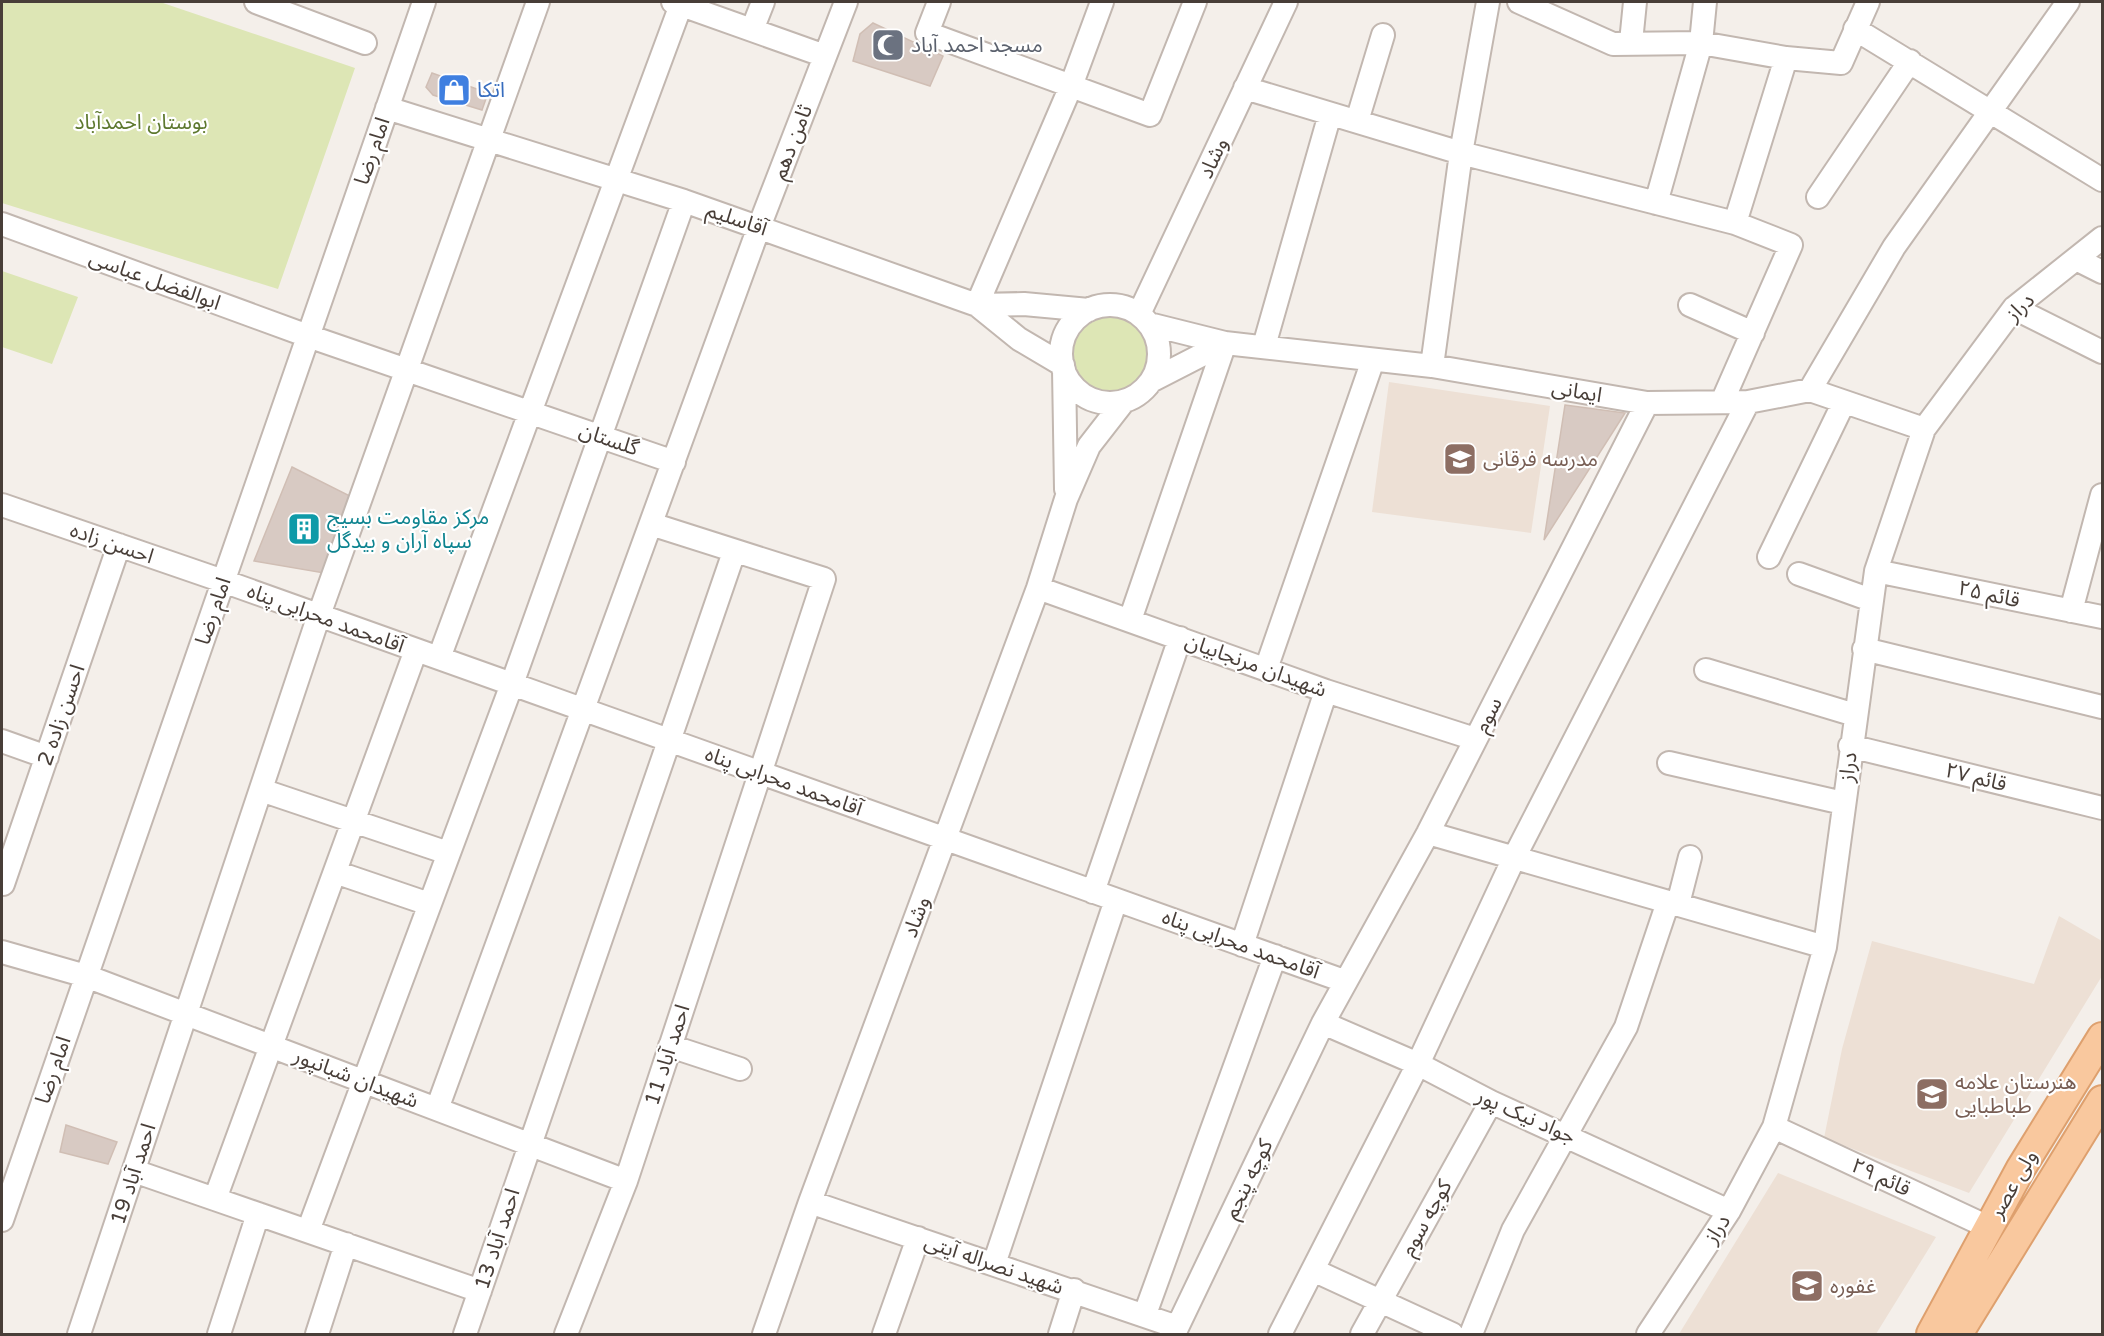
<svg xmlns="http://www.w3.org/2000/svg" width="2104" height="1336" viewBox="0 0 2104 1336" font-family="'Varela Round','Noto Sans Arabic',sans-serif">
  <rect width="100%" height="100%" fill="#f4efea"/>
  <path fill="#ede0d5" d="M1389,382l161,24 -19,127 -159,-21z
    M2059,916l43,25v35l-133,217 -145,-55 18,-89 30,-108 162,43z
    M1778,1173l158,64 -60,97h-197z"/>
  <path fill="#dde6b5" d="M2,2h158l195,66 -77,221 -276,-86z
    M2,271l76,26 -26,67 -50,-17z
    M1111,310c77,8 36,115 -20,80 -11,-7 -19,-17 -27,-25 5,-9 4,-13 7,-23 5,-19 22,-29 40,-32z"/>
  <path fill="#d8cac3" stroke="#d0beb4" stroke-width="1.5" d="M873,23l70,33 -13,30 -77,-25 7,-27z
    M432,73l56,20 -6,17 -49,-15 -7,-8z
    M1565,405l60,8 -81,127z
    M292,467l60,30 -28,76 -70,-12z
    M66,1125l51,17 -9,22 -48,-12z"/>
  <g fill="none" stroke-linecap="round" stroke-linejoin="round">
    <g stroke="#c2b7b0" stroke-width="26">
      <path id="minor" d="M256,2l109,41
        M673,2l152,54
        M939,2l-12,31 223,82 45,-113
        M1519,2l94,42 88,-1 85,15 55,5 27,-61
        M1855,29l247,151
        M752,30l11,-28
        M1631,42l4,-40
        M1245,88l216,65 274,70 56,22 -69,157
        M387,108l297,93 293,104 47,-1 65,6
        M1357,121l26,-86
        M1818,197l92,-136
        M1656,203l45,-160 4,-41
        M1735,223l51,-165
        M2,224l306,112 366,126
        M2076,259l26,13
        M977,305l94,-219 31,-84
        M977,305l42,34 44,26
        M1690,305l63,28
        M1061 354a49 49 0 1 1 98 0a49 49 0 1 1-98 0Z
        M2014,308l88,44
        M1139,314l147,-312
        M1149,324l76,19 -74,38
        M1264,346l66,-232
        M1432,366l29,-213 27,-151
        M1064,370l2,119
        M1810,390l84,-143 174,-245
        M2,505l221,76 1121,400
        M1769,557l75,-155
        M1876,571l226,46
        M1799,574l72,26
        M1038,588l288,103 149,48
        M2071,611l31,-116
        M1130,620l95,-277 207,23 215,37 101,-1 62,-12 114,39
        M1864,649l238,58
        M439,658l243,-656
        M1266,669l107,-309
        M1706,670l149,45
        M2,741l45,16
        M1850,746l252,62
        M1669,763l174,40
        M261,790l187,63
        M1428,833l397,114
        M335,872l94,32
        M3,884l116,-339
        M1093,892l87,-254
        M1678,904l12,-47
        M1242,945l84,-254
        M2,952l84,24 540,205
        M1323,1023l95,41 73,38 238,109
        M670,1046l70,23
        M437,1109l322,-882 87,-225
        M1774,1127l214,100
        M134,1171l346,120
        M215,1199l201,-549
        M810,1202l367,125
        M2,1220l422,-1218
        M308,1231l204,-547 172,-483
        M994,1264l122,-364
        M1313,1270l139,64
        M1145,1314l130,-358
        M79,1334l240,-719 219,-613
        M219,1334l39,-120
        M317,1334l29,-90
        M465,1334l269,-782
        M566,1334l60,-153 198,-602 -173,-55
        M764,1334l46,-132 228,-614 28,-89 23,-53 35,-45
        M884,1334l34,-96
        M1060,1334l14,-44
        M1174,1334l149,-311 105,-190 219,-430
        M1280,1334l138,-270 96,-206 234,-456
        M1362,1334l129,-232
        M1471,1334l42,-104 113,-203 42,-125
        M1648,1334l81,-123 45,-84 51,-180 51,-376 48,-142 90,-121 88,-70"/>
    </g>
    <g stroke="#dea06e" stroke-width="32">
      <path id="major" d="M1931,1334l90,-166 81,-131
        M1958,1334l144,-234"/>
    </g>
    <use href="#minor" stroke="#fff" stroke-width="22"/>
    <use href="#major" stroke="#f9c89e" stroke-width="28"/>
  </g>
  <defs>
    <g id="mosque-square" transform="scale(1.725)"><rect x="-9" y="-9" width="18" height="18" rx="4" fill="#6b7280" stroke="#fff"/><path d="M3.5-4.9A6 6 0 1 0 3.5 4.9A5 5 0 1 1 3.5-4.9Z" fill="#fff"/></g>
    <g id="shop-square" transform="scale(1.725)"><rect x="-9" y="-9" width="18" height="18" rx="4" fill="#3f7fe0" stroke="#fff"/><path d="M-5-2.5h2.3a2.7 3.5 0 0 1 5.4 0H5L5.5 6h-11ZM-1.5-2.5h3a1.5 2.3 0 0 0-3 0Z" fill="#fff"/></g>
    <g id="school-square" transform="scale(1.725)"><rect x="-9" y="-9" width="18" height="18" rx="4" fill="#8d6e63" stroke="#fff"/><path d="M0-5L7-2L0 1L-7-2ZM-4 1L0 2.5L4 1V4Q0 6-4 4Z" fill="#fff"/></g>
    <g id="building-square" transform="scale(1.725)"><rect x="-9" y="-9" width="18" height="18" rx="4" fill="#0f9aa8" stroke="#fff"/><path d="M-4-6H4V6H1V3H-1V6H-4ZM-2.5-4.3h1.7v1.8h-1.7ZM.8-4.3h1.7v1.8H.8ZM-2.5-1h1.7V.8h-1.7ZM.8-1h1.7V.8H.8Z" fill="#fff"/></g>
  </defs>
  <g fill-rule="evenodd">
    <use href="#mosque-square" x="888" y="45"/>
    <use href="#shop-square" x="454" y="90"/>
    <use href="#school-square" x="1460" y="459"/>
    <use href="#building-square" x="304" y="529"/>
    <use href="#school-square" x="1932" y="1094"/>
    <use href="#school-square" x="1807" y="1286"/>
  </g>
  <g text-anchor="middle" stroke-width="4.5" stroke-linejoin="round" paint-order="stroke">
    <g font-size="21" fill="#5b616d" stroke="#fff" text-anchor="start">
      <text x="911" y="52">مسجد احمد آباد</text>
    </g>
    <g font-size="21" fill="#366cbe" stroke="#fff" text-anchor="start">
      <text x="477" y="97">اتکا</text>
    </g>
    <g font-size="21" fill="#5d782e" stroke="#fff">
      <text x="141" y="129">بوستان احمدآباد</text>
    </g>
    <g font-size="21" fill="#483e38" stroke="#fff">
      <text transform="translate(792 142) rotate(-69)" y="7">ثامن دهم</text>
      <text transform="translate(372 151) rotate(-71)" y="7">امام رضا</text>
      <text transform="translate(1213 158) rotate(-65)" y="7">وشاد</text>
      <text transform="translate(737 219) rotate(19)" y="7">آقاسلیم</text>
      <text transform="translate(155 280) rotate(20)" y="7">ابوالفضل عباسی</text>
      <text transform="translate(2020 307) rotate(-44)" y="7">دراز</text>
      <text transform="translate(1577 391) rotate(10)" y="7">ایمانی</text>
      <text transform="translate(609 439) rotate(19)" y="7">گلستان</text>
      <text transform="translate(112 543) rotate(19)" y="7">احسن زاده</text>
      <text transform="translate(1989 594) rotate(12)" y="7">قائم ۲۵</text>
      <text transform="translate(213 611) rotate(-71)" y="7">امام رضا</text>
      <text transform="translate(326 618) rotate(20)" y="7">آقامحمد محرابی پناه</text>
      <text transform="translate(1256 665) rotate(20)" y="7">شهیدان مرنجابیان</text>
      <text transform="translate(61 715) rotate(-71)" y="7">احسن زاده 2</text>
      <text transform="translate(1488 715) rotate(-63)" y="7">سوم</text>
      <text transform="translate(1848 767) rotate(-83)" y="7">دراز</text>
      <text transform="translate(1976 777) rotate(14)" y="7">قائم ۲۷</text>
      <text transform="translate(784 781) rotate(20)" y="7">آقامحمد محرابی پناه</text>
      <text transform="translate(916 917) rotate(-70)" y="7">وشاد</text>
      <text transform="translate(1241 944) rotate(20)" y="7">آقامحمد محرابی پناه</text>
      <text transform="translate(667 1055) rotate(-72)" y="7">احمد آباد 11</text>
      <text transform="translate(53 1070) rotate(-71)" y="7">امام رضا</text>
      <text transform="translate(356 1078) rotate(21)" y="7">شهیدان شبانپور</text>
      <text transform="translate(1526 1116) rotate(24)" y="7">جواد نیک پور</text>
      <text transform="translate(133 1174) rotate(-72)" y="7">احمد آباد 19</text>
      <text transform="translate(1881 1177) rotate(25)" y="7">قائم ۲۹</text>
      <text transform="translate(1248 1179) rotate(-64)" y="7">کوچه پنجم</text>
      <text transform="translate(2013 1184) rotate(-60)" y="7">ولی عصر</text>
      <text transform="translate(1426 1218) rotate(-61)" y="7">کوچه سوم</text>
      <text transform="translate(1717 1229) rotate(-57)" y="7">دراز</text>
      <text transform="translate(497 1239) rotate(-72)" y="7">احمد آباد 13</text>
      <text transform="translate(994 1264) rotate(19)" y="7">شهید نصراله آیتی</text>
    </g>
    <g font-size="21" fill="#785e54" stroke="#fff" text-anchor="start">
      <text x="1483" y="466">مدرسه فرقانی</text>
      <text x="1955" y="1089">هنرستان علامه<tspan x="1955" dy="24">طباطبایی</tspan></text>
      <text x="1830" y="1293">غفوره</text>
    </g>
    <g font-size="21" fill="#0d838f" stroke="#fff" text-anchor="start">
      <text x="327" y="524">مرکز مقاومت بسیج<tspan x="327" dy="24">سپاه آران و بیدگل</tspan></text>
    </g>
  </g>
  <rect width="2104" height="1336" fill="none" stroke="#483e38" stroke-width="6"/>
</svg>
